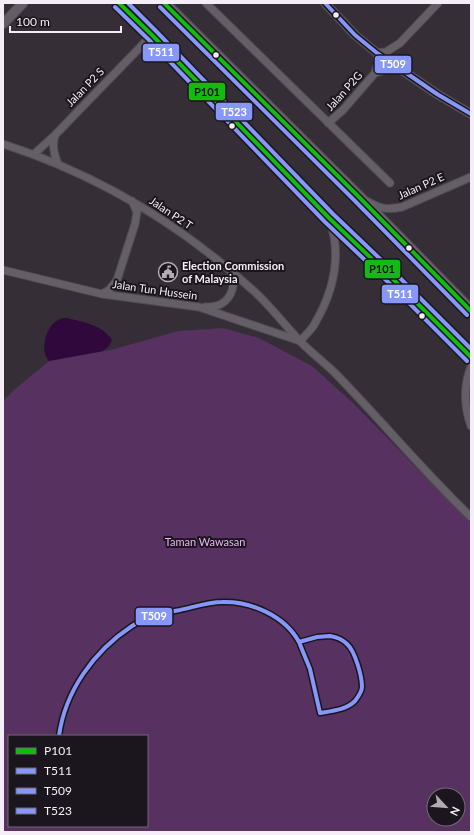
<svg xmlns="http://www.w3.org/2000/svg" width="474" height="835" viewBox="0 0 474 835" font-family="Lato,sans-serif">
  <rect width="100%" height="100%" fill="#352e37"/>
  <path fill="#573160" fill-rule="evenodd" d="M223,328l36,10 53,28 41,37 118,120v309h-468v-431l12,-12 34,-28 62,-11 67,-19zM9,736h138v90h-138zM434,795h24v24h-24z"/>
  <path fill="#31083b" d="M67,318c16,4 36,7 45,22l-3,6 -6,5 -54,10c-10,-10 -3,-37 11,-42 2,-1 4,-1 7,-1z"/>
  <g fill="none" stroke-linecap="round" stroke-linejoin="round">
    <g stroke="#504b52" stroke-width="9">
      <path id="minor" d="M206,3l184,180
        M401,70l-11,-1 -15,4 3,-10 -1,-10 9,-1 14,-9 38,-40
        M328,123l15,-13 32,-37
        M55,135c-3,11 -1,19 3,29
        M3,144c96,31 179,81 253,149 15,14 28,31 43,47 11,12 24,21 36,33 46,47 88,98 136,144
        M34,154l21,-19 97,-100
        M367,201c13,8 20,9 35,6l69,-30
        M3,270l99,24 97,13 101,34
        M102,294l7,-4 8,-10 18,-56 2,-12 -5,-11
        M205,307c5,0 11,0 16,-3 11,-6 16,-22 9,-33
        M300,341c5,-5 11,-11 14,-16 19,-32 28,-68 16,-104
        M471,367c-8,20 -7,39 0,59"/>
    </g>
    <g stroke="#504b52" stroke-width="10">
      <path id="tertiary" d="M325,3l30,32 22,18 60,41 34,20"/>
    </g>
    <g stroke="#504b52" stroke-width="11">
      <path id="secondary" d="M3,24l20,-21"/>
    </g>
    <g stroke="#504b52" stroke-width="13">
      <path id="primary" d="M119,3l33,32 177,183 64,61 78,78
        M164,3l194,193 113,115"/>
    </g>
    <use href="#minor" stroke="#645e66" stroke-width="7"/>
    <use href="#tertiary" stroke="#645e66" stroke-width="8"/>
    <use href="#secondary" stroke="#645d66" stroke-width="9"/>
    <use href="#primary" stroke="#6b626d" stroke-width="11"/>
    <g stroke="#1b151d" stroke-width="7">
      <path id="bus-1" d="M119,3l33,32 177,183 64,61 78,78
        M164,3l194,193 113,115"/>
    </g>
    <g stroke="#1b151d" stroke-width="7">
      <path id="bus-2" d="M115,7l33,32 177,183 64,61 78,78
        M160,7l194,193 113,115"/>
    </g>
    <g stroke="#1b151d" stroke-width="7">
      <path id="bus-3" d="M325,3l30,32 22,18 60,41 34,20
        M330,636c7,1 12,3 17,8 8,7 15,32 15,43 0,5 -4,10 -7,14 -9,9 -23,10 -35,12l-10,-44 -11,-27 18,-5z
        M59,736c6,-45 35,-85 73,-110 14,-9 32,-13 48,-16 14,-3 29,-8 42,-8 29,-1 63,14 77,40"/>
    </g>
    <g stroke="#1b151d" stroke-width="7">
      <path id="bus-4" d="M128,3l28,28 177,183 64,61 74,74"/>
    </g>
    <use href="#bus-1" stroke="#12bb10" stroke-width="4"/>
    <use href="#bus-2" stroke="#8697f9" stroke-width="4"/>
    <use href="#bus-3" stroke="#8697f9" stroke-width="4"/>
    <use href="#bus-4" stroke="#8697f9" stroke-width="4"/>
  </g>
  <defs>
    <g id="civic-ring" transform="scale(1)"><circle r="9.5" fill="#1b151d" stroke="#b2aab4" stroke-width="1.5"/><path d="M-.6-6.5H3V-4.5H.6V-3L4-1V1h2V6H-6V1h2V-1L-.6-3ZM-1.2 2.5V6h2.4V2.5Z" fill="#b2aab4"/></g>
  </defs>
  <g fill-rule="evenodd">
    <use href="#civic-ring" x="168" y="272"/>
  </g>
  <g fill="#f5edf8" stroke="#1b151d" stroke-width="1.5">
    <circle cx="336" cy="15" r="3.5"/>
    <circle cx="216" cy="55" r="3.5"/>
    <circle cx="232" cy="126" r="3.5"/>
    <circle cx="409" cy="248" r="3.5"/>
    <circle cx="422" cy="316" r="3.5"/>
  </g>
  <g text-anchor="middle" stroke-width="4" stroke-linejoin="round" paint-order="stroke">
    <g font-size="11" fill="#f5edf8" stroke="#1b151d">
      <text transform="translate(85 87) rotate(-46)" y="4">Jalan P2 S</text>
      <text transform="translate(344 91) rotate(-48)" y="4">Jalan P2G</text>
      <text transform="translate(421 186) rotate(-24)" y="4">Jalan P2 E</text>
      <text transform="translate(171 213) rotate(34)" y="4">Jalan P2 T</text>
      <text transform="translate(155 290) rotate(8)" y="4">Jalan Tun Hussein</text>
    </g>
    <g font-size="11" font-weight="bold" fill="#f5edf8" stroke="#1b151d" text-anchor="start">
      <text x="182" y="270">Election Commission<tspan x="182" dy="13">of Malaysia</tspan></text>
    </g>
    <g font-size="11" fill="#eab5f7" stroke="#1b151d">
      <text x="205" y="546">Taman Wawasan</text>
    </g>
  </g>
  <g stroke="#1b151d" stroke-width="1.5">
    <rect x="142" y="43" width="38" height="19" rx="4" fill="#8697f9"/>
    <rect x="374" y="55" width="38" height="19" rx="4" fill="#8697f9"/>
    <rect x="188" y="82" width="38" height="19" rx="4" fill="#12bb10"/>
    <rect x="215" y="102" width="38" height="19" rx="4" fill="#8697f9"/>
    <rect x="364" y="259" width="37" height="20" rx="4" fill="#12bb10"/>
    <rect x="381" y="284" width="38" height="20" rx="4" fill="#8697f9"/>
    <rect x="135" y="607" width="38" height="19" rx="4" fill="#8697f9"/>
  </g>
  <g font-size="11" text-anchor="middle" font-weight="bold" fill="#fff">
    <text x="161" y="56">T511</text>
    <text x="393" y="68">T509</text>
    <text x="234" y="116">T523</text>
    <text x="400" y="298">T511</text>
    <text x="154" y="620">T509</text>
  </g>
  <g font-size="11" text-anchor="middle" font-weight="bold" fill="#111">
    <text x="207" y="96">P101</text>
    <text x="382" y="273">P101</text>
  </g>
  <rect width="474" height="835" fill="none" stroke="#f5edf8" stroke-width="8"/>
  <rect x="8" y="735" width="140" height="92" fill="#1b151d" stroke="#726b75"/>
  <rect x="16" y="748" width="20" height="6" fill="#12bb10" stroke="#726b75"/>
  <text x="44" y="755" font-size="12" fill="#f5edf8">P101</text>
  <rect x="16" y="768" width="20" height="6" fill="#8697f9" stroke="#726b75"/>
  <text x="44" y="775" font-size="12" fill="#f5edf8">T511</text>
  <rect x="16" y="788" width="20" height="6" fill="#8697f9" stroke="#726b75"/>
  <text x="44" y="795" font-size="12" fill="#f5edf8">T509</text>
  <rect x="16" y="808" width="20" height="6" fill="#8697f9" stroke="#726b75"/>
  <text x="44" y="815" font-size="12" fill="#f5edf8">T523</text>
  <g transform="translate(446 807) rotate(116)"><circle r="19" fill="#1b151d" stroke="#726b75"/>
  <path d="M0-3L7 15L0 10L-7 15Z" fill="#b2aab4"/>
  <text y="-6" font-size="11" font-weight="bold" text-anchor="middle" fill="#f5edf8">N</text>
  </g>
  <path d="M10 26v6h111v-6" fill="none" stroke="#f5edf8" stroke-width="2"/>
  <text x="16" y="26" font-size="12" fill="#f5edf8" stroke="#1b151d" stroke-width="3" paint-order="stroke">100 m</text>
</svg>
